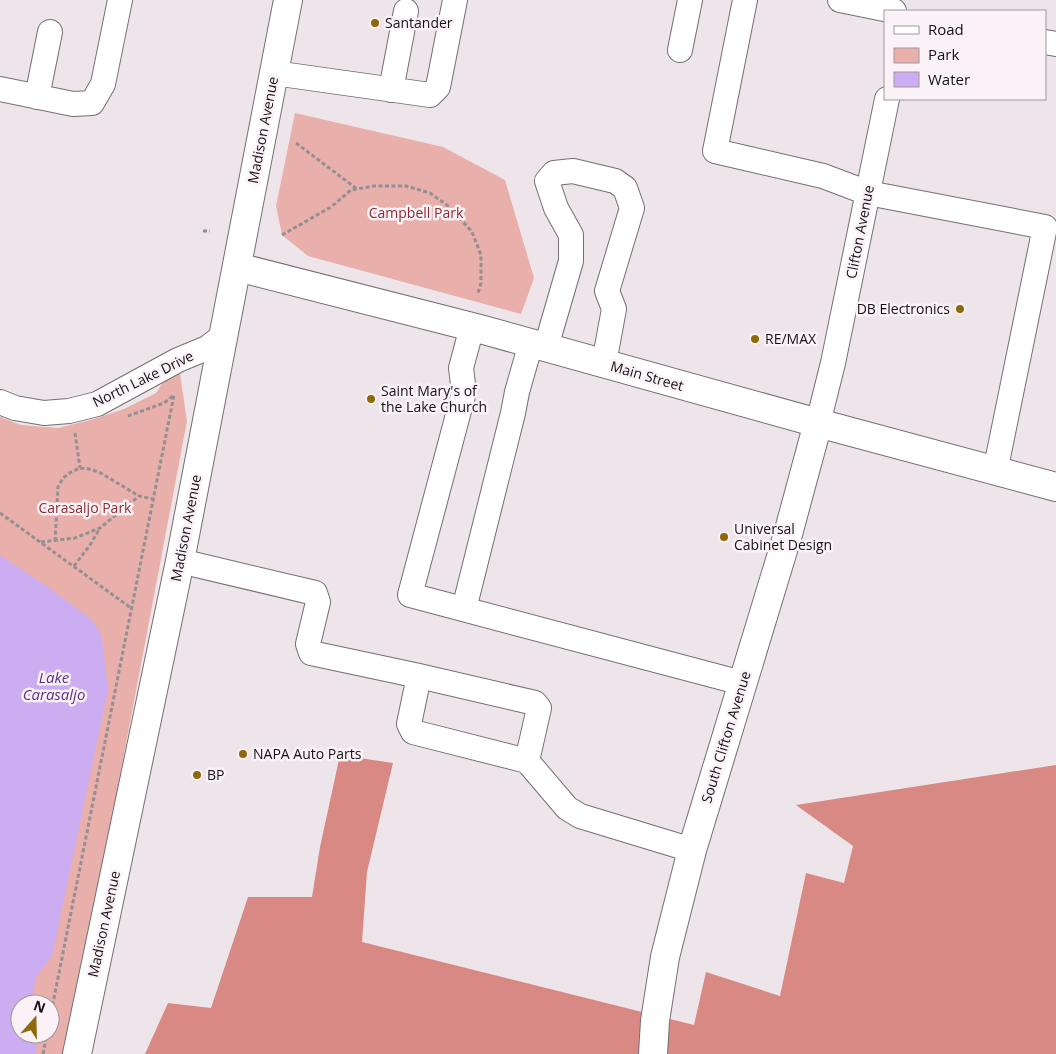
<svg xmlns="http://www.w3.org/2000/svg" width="1056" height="1054" viewBox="0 0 1056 1054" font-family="'Open Sans',sans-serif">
  <rect width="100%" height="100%" fill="#ede5e9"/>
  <path fill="#e9afab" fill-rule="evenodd" d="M295,113l148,34 62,33 29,98 -13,36 -213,-58 -26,-21 -6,-29z
    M178,360l9,61 -100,529 -20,104h-67v-637l21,8 37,3 36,-9 30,-10 32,-16zM20,1004h30v30h-30z"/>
  <path fill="#d98984" d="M340,755l53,8 -26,109 -5,70 332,83 12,-53 74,24 26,-123 38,10 9,-37 -57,-41 260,-40v289h-911l23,-51 43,5 37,-111h64l8,-50z"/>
  <path fill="#ccadf1" d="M0,555l52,35 40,30 9,14 2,12 5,44 -56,266 -16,21 -5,27h-11v30h13l4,14 -1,6h-36z"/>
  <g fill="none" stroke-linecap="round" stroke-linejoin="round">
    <g stroke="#756e72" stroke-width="26">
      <path id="minor" d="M745,0l-30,151 108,25 45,17 177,34 -50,245
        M840,0l54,11
        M1045,42l11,2
        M680,50l10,-50
        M274,73l156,22 8,-8 17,-87
        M0,89l73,15 19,-1 11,-19 17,-84
        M391,90l15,-79
        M37,97l13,-65
        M472,327l-11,41 3,24 -54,203 332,88
        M546,347l25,-86v-26l-15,-27 -9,-27 7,-8 19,-2 42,10 10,7 7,20 -25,83 7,18 -10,54
        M0,402l15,6 29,5 25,-2 28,-7 81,-44 29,-12 17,-13
        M818,423l15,-60 54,-264
        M180,561l135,32 3,9 -10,42 3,9 108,23 116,27 4,5 -12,53 -114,-29 -4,-8 10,-48
        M464,609l49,-196 4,-21 14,-49
        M527,761l40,47 13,8 112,34"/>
    </g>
    <g stroke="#756e72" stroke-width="30">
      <path id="major" d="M237,267l243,62 338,94 238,64
        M653,1054l2,-33 10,-64 27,-107 96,-316 30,-111"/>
    </g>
    <g stroke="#756e72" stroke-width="30">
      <path id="highway" d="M77,1054l103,-493 108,-561"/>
    </g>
    <path stroke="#948f92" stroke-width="3" stroke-dasharray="4 2.5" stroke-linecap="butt" d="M296,143l61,46
      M203,231h7
      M282,235l49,-28 20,-17 23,-4h32l24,7 21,15 21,24 9,23v28l-3,10
      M75,433l5,35
      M0,513l131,95
      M55,541l3,-54 5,-9 8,-6 9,-4 9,1 10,3 40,24
      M41,542l34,-4 25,-10 39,-32 14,3
      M74,566l16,-21 10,-17
      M50,1018l124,-623 -10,8 -36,13
      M43,1054l4,-20"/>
    <use href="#minor" stroke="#fff" stroke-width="24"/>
    <use href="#major" stroke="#fff" stroke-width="28"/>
    <use href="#highway" stroke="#fff" stroke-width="28"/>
  </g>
  <g fill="#8e680b" stroke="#faf2f7" stroke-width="2">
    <circle cx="375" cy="23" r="5"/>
    <circle cx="960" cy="309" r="5"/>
    <circle cx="755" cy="339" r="5"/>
    <circle cx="371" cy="399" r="5"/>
    <circle cx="724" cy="537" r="5"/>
    <circle cx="243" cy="754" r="5"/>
    <circle cx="197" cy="775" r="5"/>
  </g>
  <g text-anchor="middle" stroke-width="5" stroke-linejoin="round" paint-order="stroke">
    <g font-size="14" fill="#151214" stroke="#faf2f7" text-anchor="start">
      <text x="385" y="28">Santander</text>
      <text x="950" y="314" text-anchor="end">DB Electronics</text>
      <text x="765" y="344">RE/MAX</text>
      <text x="381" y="396">Saint Mary's of<tspan x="381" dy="16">the Lake Church</tspan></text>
      <text x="734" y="534">Universal<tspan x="734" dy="16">Cabinet Design</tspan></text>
      <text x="253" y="759">NAPA Auto Parts</text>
      <text x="207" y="780">BP</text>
    </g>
    <g font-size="14" fill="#151214" stroke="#faf2f7">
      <text transform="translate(263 130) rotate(-79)" y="5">Madison Avenue</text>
      <text transform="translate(860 232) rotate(-79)" y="5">Clifton Avenue</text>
      <text transform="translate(647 376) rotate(16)" y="5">Main Street</text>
      <text transform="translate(143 379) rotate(-26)" y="5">North Lake Drive</text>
      <text transform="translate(186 528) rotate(-79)" y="5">Madison Avenue</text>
      <text transform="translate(726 737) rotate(-73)" y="5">South Clifton Avenue</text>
      <text transform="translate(104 924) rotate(-78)" y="5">Madison Avenue</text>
    </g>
    <g font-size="14" fill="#8c2c2e" stroke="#faf2f7">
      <text x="416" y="218">Campbell Park</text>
      <text x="85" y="513">Carasaljo Park</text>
    </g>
    <g font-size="15" font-style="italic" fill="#59317f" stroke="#faf2f7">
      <text x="54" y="683">Lake<tspan x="54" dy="17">Carasaljo</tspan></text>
    </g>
  </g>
  <rect x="884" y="10" width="162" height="90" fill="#faf2f7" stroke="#9e989c"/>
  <rect x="894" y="26" width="25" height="8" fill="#ffffff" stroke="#9e989c"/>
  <text x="928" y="35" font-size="15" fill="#151214">Road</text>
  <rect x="894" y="48" width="25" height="15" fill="#e9afab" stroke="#9e989c"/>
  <text x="928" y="60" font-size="15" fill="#151214">Park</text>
  <rect x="894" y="72" width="25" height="15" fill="#ccadf1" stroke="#9e989c"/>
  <text x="928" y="85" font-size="15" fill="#151214">Water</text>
  <g transform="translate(35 1019) rotate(20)"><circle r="24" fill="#faf2f7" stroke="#9e989c"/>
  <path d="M0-4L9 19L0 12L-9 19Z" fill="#8e680b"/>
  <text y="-8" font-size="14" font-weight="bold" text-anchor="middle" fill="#151214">N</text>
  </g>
</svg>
